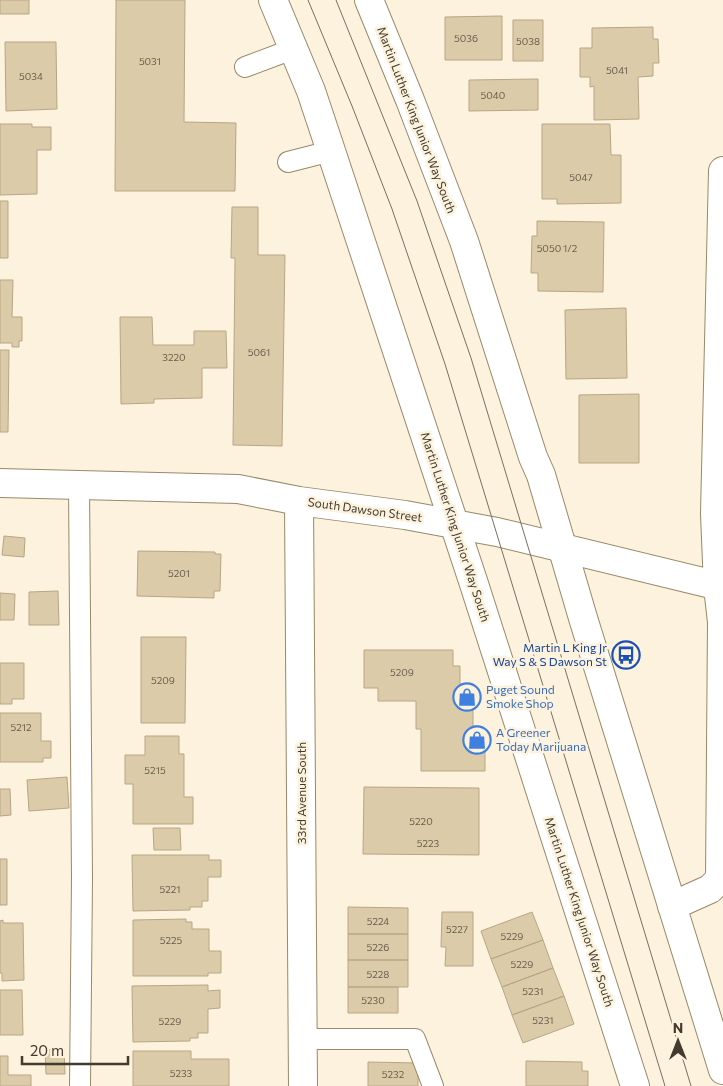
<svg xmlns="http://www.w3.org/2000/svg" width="723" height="1086" viewBox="0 0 723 1086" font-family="Commissioner,sans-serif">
  <rect width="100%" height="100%" fill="#fcf2dd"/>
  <path fill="#dccba9" stroke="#b7a685" d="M0,0h29v14h-29z
    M116,0h69l-1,122 52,1 -1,68h-120z
    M502,16v44h-57v-43z
    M513,20h30v41h-30z
    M653,27v12h5l1,24h-6v13l-15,1 1,42 -45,1v-34l-4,1v-10h-10v-29h12v-20z
    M5,42h51l1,67 -51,2z
    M538,79v31l-69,1v-31z
    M0,124h32v3h19v23h-14v44l-37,1z
    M542,124h68l1,31h10v48l-64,1v-5h-15z
    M0,201h8v57h-8z
    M232,207h26v48h27l-3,191 -49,-1 2,-187h-4z
    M537,221l67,1 -1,70 -65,-1v-18h-7l1,-37h5z
    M0,280h13l-1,37h10v24h-3v6h-7v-4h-12z
    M626,308l1,70 -61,1 -1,-69z
    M120,317h32l1,28h41v-14h32l1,37h-25v30l-48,1v4l-33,1z
    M0,350h9l-1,82h-8z
    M639,394v69h-60v-68z
    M4,536l21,2 -1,19 -22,-2z
    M138,551l77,1v2h6l-1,37h-6v7l-77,-2z
    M58,591l1,34h-30v-33z
    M0,593l15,1 -1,26h-14z
    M141,637h45l-1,86h-44z
    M364,650h89v16h7v19h7v19h6v22h6v21h6v24h-64v-42h-5v-28h-38v-13h-14z
    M0,663h24v36h-12v5h-12z
    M0,713h41v28h10v17h-8v4h-43z
    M145,736h34v18h5v43h9v27h-60v-40h-8v-29h20z
    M67,777l2,31 -40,3 -2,-31z
    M364,787l115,1v67l-116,-1z
    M0,789h10l1,26 -11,1z
    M153,828h27l1,22h-27z
    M132,855h77v5h12v17h-13v24h-6v6h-12v3l-57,1z
    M0,859h7v46h-7z
    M348,907l60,1v26h-60z
    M442,912h31v54h-28l1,-19h-5z
    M532,912l11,28 -52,19 -10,-28z
    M186,919v3h6v7h17v22h12v22h-13v3h-75v-56z
    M3,920v3h20l1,57 -22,1v-8h-2v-52z
    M348,934h60v26h-60z
    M543,940l10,28 -51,19 -11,-28z
    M348,960h60v27h-60z
    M553,968l11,28 -52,19 -10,-28z
    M208,985v6l12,-1v18l-12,1v24h-10v5h-8v3l-57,1 -1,-56z
    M348,987h50v26h-50z
    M0,990h22l1,45h-23z
    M564,996l10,28 -51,19 -11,-28z
    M64,1049l1,25h-19l-1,-24z
    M133,1051h58v8h38v27h-96z
    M0,1056h8v19h23v11h-31z
    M526,1061l56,1v9h6v15h-62z
    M368,1062l50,1v23h-50z"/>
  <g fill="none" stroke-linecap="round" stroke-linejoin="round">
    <g stroke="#998869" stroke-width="22">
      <path id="service" d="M245,67l48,-18
        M288,162l43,-11
        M79,484l3,394 -2,208
        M303,1039h112l18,47"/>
    </g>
    <g stroke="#998869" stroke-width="30">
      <path id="minor" d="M0,483l238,6 61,12 106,14 92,17 226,55
        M299,501l4,585
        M672,906l38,-17 10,-10 2,-257 -4,-35 -3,-73 8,-343"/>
    </g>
    <g stroke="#998869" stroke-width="30">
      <path id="secondary" d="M273,0l38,91 20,60 143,433 161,502
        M369,0l41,100 54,141 69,216 8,18 42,143 140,452"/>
    </g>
    <use href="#service" stroke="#fff" stroke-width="20"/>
    <use href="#minor" stroke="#fff" stroke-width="28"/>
    <use href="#secondary" stroke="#fff" stroke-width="28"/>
    <path stroke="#787060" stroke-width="1" d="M308,0l44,106 40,103 53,155 220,722
      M336,0l81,201 54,157 220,728"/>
  </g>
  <defs>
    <g id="bus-ring" transform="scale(1.4375)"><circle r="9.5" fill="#fcf2dd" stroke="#1a4fb4" stroke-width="1.5"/><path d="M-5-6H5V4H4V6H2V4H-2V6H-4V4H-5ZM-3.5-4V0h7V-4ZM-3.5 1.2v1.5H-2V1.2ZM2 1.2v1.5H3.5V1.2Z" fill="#1a4fb4"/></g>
    <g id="shop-ring" transform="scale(1.4375)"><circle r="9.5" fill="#fcf2dd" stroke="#3f7fe0" stroke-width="1.5"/><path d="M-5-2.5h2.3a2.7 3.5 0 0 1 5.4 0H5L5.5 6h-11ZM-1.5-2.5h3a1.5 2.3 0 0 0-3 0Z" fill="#3f7fe0"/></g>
  </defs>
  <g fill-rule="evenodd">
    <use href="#bus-ring" x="626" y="655"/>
    <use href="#shop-ring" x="467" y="697"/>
    <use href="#shop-ring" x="477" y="740"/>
  </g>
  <g text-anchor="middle" stroke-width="5" stroke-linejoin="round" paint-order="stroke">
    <g font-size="10" fill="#685f4d">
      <text x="466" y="42">5036</text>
      <text x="528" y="45">5038</text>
      <text x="150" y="65">5031</text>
      <text x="617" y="74">5041</text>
      <text x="31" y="80">5034</text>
      <text x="493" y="99">5040</text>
      <text x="581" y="181">5047</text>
      <text x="557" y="252">5050 1/2</text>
      <text x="259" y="356">5061</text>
      <text x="174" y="361">3220</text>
      <text x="179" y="577">5201</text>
      <text x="402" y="676">5209</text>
      <text x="163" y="684">5209</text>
      <text x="21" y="731">5212</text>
      <text x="155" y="774">5215</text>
      <text x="421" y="825">5220</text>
      <text x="428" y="847">5223</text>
      <text x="170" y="893">5221</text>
      <text x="378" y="925">5224</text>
      <text x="457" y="933">5227</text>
      <text x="512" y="940">5229</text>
      <text x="171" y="944">5225</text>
      <text x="378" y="951">5226</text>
      <text x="522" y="968">5229</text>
      <text x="378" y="978">5228</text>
      <text x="533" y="995">5231</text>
      <text x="373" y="1004">5230</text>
      <text x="543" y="1024">5231</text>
      <text x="170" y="1025">5229</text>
      <text x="181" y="1077">5233</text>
      <text x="393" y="1078">5232</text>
    </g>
    <g font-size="12" fill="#423b2e" stroke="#fcf2dd">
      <text transform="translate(416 120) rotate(69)" y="4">Martin Luther King Junior Way South</text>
      <text transform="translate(365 510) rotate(8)" y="4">South Dawson Street</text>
      <text transform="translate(455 527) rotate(72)" y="4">Martin Luther King Junior Way South</text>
      <text transform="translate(302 793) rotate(-90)" y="4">33rd Avenue South</text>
      <text transform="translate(579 912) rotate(72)" y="4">Martin Luther King Junior Way South</text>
    </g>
    <g font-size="12" fill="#164399" stroke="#fcf2dd" text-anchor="end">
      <text x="607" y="652">Martin L King Jr<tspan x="607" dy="14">Way S &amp; S Dawson St</tspan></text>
    </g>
    <g font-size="12" fill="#366cbe" stroke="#fcf2dd" text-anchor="start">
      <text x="486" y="694">Puget Sound<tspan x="486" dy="14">Smoke Shop</tspan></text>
      <text x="496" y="737">A Greener<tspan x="496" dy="14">Today Marijuana</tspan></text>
    </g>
  </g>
  <g transform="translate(678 1041)" stroke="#fcf2dd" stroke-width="4" paint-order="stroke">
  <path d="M0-4L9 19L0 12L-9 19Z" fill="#423b2e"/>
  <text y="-8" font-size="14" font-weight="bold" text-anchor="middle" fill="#423b2e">N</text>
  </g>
  <path d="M22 1056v8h106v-8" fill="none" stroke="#423b2e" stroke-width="2.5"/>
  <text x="30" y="1056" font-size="15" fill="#423b2e" stroke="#fcf2dd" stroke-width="4" paint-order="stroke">20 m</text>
</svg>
